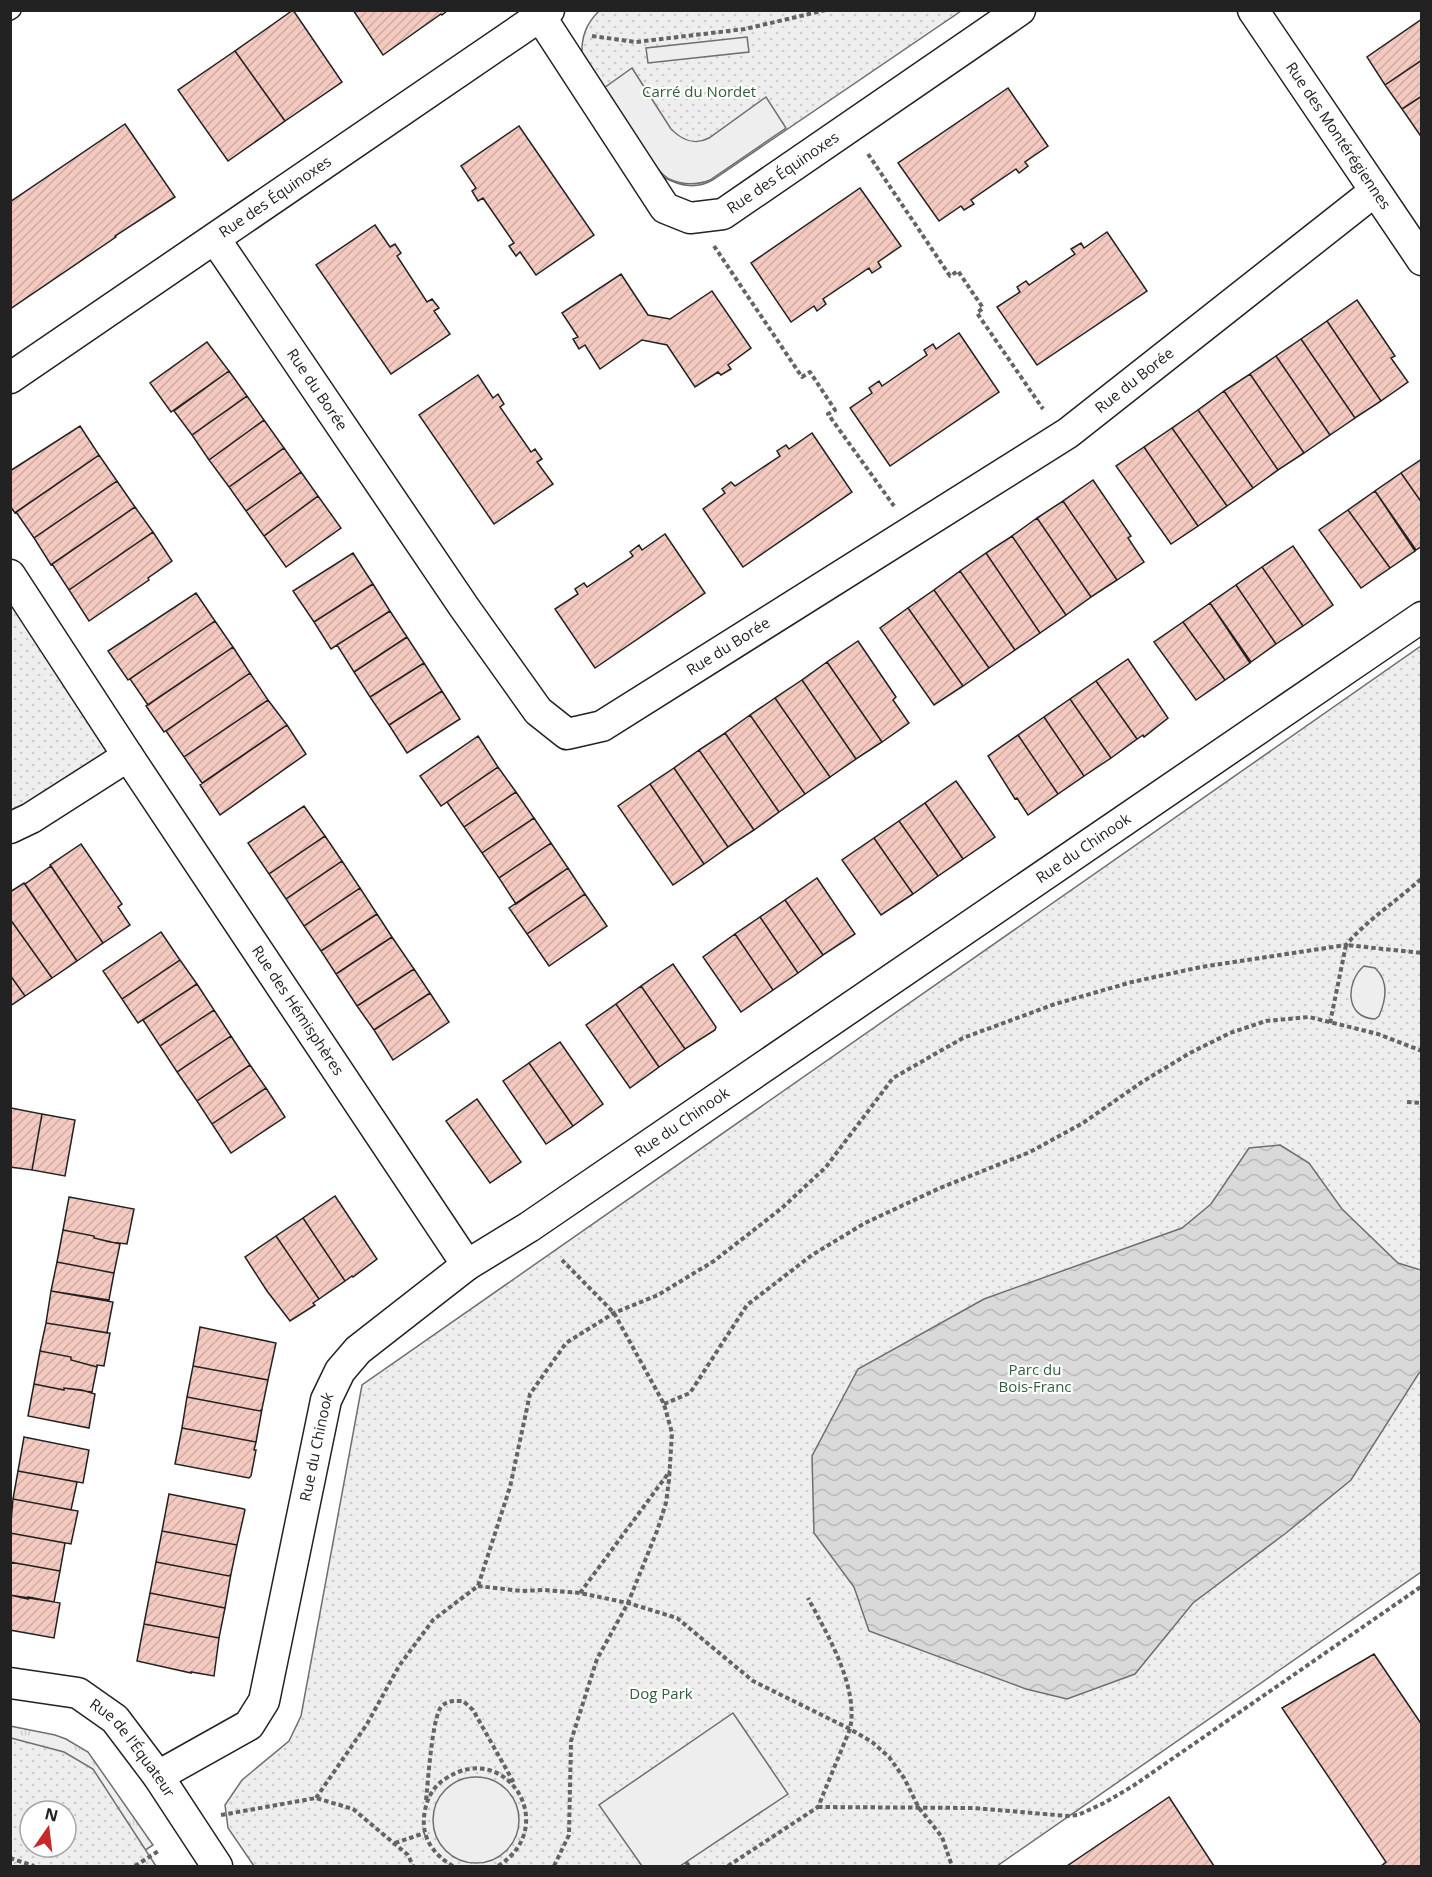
<svg xmlns="http://www.w3.org/2000/svg" width="1432" height="1877" viewBox="0 0 1432 1877" font-family="'Open Sans',sans-serif">
  <defs>
    <pattern id="grass-tufts" width="24" height="20" patternUnits="userSpaceOnUse" patternTransform="scale(1.5)"><rect width="24" height="20" fill="#eee"/><path d="M3 7l-1-3M5 7V3M7 7l1-3M15 17l-1-3M17 17v-4M19 17l1-3" fill="none" stroke="#ccc"/></pattern>
    <pattern id="park-dots" width="8" height="8" patternUnits="userSpaceOnUse" patternTransform="scale(1.5)"><rect width="8" height="8" fill="#eee"/><path d="M2 2h.1M6 6h.1" fill="none" stroke="#ccc" stroke-width="1.8" stroke-linecap="round"/></pattern>
    <pattern id="water-waves" width="16" height="10" patternUnits="userSpaceOnUse" patternTransform="scale(1.5)"><rect width="16" height="10" fill="#d9d9d9"/><path d="M0 5q4-4 8 0t8 0" fill="none" stroke="#bababa"/></pattern>
    <pattern id="building-hatch" width="6" height="6" patternUnits="userSpaceOnUse" patternTransform="scale(1.5)"><rect width="6" height="6" fill="#f3c9c0"/><path d="M-1 1l2-2M0 6l6-6M5 7l2-2" fill="none" stroke="#d0aca5"/></pattern>
  </defs>
  <rect width="100%" height="100%" fill="#fff"/>
  <path fill="url(#grass-tufts)" stroke="#6f6f6f" stroke-width="1.5" fill-rule="evenodd" d="M10,1726l45,9 11,4 22,13 65,93 -32,21 -110,-10zM30,1811h36v36h-36z"/>
  <path fill="url(#park-dots)" stroke="#6f6f6f" stroke-width="1.5" fill-rule="evenodd" d="M599,11h362l-247,168c-17,11 -34,7 -51,-2l-81,-119c-1,-20 3,-33 17,-47z
    M10,575l118,181 -118,72z
    M1421,646v926l-424,294h-743l-26,-38 -3,-23 17,-25 47,-39 12,-25 61,-331z
    M11,1738l53,14 29,17 63,97h-145zM30,1811h36v36h-36z"/>
  <path fill="#eee" stroke="#6f6f6f" stroke-width="1.5" d="M747,37l2,15 -101,11 -2,-15z
    M632,68l39,61c11,11 23,17 38,9l57,-41 20,31 -76,52c-13,5 -28,5 -41,-1 -17,-9 -53,-71 -65,-91z
    M1364,966l11,2c14,13 11,32 4,48l-4,3c-31,-1 -29,-38 -11,-53z
    M733,1713l55,81 -108,72h-38l-43,-61z
    M433 1820a43 43 0 1 1 86 0a43 43 0 1 1-86 0Z"/>
  <path fill="url(#water-waves)" stroke="#6f6f6f" stroke-width="1.5" d="M1280,1145l29,18 33,46 56,54 23,7v102l-2,1 -68,107 -65,53 -93,70 -58,71 -68,25 -41,-10 -157,-58 -15,-44 -40,-54 -2,-77 46,-87 126,-70 198,-71 29,-24 38,-56z"/>
  <path fill="url(#building-hatch)" stroke="#222" stroke-width="1.5" d="M293,10l49,72 -57,39 -50,-70z
    M353,10h95l-6,5 -1,-1 -58,41z
    M1422,19v41l-37,25 -18,-28z
    M235,51l50,70 -57,40 -50,-71z
    M1422,60v36l-20,13 -17,-24z
    M1008,88l40,58 -23,16 3,4 -9,7 -3,-4 -45,31 3,4 -10,6 -3,-4 -22,15 -41,-58z
    M1422,96v38l-2,1 -18,-26z
    M125,124l50,73 -60,39 1,1 -106,72v-107z
    M519,126l75,109 -58,40 -16,-23 -4,4 -7,-10 5,-3 -31,-45 -5,3 -6,-10 4,-3 -15,-22z
    M860,188l41,58 -23,16 3,5 -9,6 -3,-5 -46,31 3,5 -9,7 -3,-5 -23,16 -40,-59z
    M375,225l15,22 5,-3 6,9 -4,3 30,46 5,-3 7,9 -5,3 16,23 -59,40 -75,-109z
    M1107,232l40,59 -110,74 -40,-58 23,-15 -3,-5 9,-6 3,4 46,-31 -4,-5 10,-6 3,5z
    M621,274l27,41 22,4 42,-28 39,57 -23,17 3,4 -10,6 -3,-3 -23,15 -28,-42 -25,-5 -42,29 -15,-24 -6,4 -6,-10 5,-2 -16,-24z
    M1357,300l38,56 -4,2 17,24 -27,19 -54,-80z
    M1327,321l54,80 -26,17 -54,-79z
    M959,333l40,59 -109,74 -40,-58 22,-15 -3,-5 10,-7 3,5 45,-31 -3,-5 9,-6 3,5z
    M1301,339l54,79 -25,17 -54,-79z
    M207,342l22,29 -58,41 -21,-29z
    M1276,356l54,79 -26,18 -54,-79z
    M229,371l18,25 -55,39 -18,-24z
    M1250,374l54,79 -26,17 -54,-79z
    M478,375l15,23 5,-4 6,10 -4,3 31,45 4,-3 7,10 -5,3 16,22 -59,40 -75,-109z
    M1224,391l54,79 -25,18 -55,-78z
    M247,396l17,24 -55,40 -17,-25z
    M1198,410l55,78 -26,18 -55,-78z
    M264,420l20,28 -55,39 -20,-27z
    M80,426l19,29 -84,58 -5,-7v-35z
    M1172,428l55,78 -29,20 -54,-79z
    M812,433l40,59 -109,75 -40,-58 22,-16 -3,-4 9,-7 4,4 45,-30 -3,-5 9,-6 3,4z
    M1144,447l54,79 -27,18 -55,-78z
    M284,448l17,24 -55,39 -17,-24z
    M99,455l18,26 -83,57 -18,-26z
    M1422,459v44l-21,-30z
    M301,472l17,24 -54,40 -18,-25z
    M1401,473l21,30v43l-6,4 -41,-59z
    M1093,480l38,56 -3,2 16,24 -27,18 -54,-79z
    M117,481l18,26 -84,58 -17,-27z
    M1375,491l40,60 -25,17 -42,-58z
    M318,496l23,32 -55,39 -22,-31z
    M1063,501l54,79 -26,17 -54,-79z
    M135,507l18,25 -84,58 -17,-26z
    M1348,510l42,58 -29,20 -42,-58z
    M1037,518l54,79 -25,18 -54,-79z
    M153,532l19,29 -24,17 1,2 -60,41 -20,-31z
    M665,534l40,59 -110,75 -40,-59 23,-15 -3,-5 9,-6 3,4 46,-31 -3,-4 9,-7 3,5z
    M1012,536l54,79 -26,18 -54,-80z
    M1293,546l40,59 -30,21 -41,-59z
    M353,553l20,31 -59,38 -21,-31z
    M986,553l54,80 -25,17 -55,-79z
    M1262,567l41,59 -27,18 -40,-59z
    M960,571l55,79 -26,18 -55,-78z
    M373,584l17,27 -59,38 -17,-27z
    M1236,585l40,59 -25,18 -41,-59z
    M934,590l55,78 -26,18 -55,-78z
    M196,593l19,28 -87,59 -20,-29z
    M1210,603l40,60 -25,17 -42,-58z
    M908,608l55,78 -29,19 -54,-77z
    M390,611l17,26 -53,35 -17,-27z
    M215,621l18,26 -85,58 -18,-26z
    M1183,622l42,58 -29,20 -42,-58z
    M407,637l17,26 -54,34 -16,-25z
    M858,641l38,56 -3,3 16,23 -27,19 -55,-80z
    M233,647l17,26 -86,59 -18,-26z
    M1128,659l40,59 -24,19 -1,-2 -6,4 -41,-58z
    M827,662l55,80 -26,17 -54,-79z
    M424,663l18,28 -53,34 -19,-28z
    M250,673l18,27 -84,57 -18,-26z
    M802,680l54,79 -26,18 -55,-79z
    M1096,681l41,58 -26,19 -41,-59z
    M442,691l18,28 -53,34 -18,-28z
    M775,698l55,79 -25,17 -55,-79z
    M1070,699l41,59 -27,18 -40,-59z
    M268,700l19,25 -85,58 -18,-26z
    M750,715l55,79 -26,18 -54,-79z
    M1044,717l40,59 -26,18 -40,-59z
    M287,725l19,29 -86,61 -20,-30z
    M725,733l54,79 -25,18 -55,-80z
    M1018,735l40,59 -30,21 -11,-17 -2,1 -27,-43z
    M478,736l20,31 -57,39 -21,-30z
    M699,750l55,80 -26,17 -54,-79z
    M498,767l18,25 -52,35 -17,-25z
    M674,768l54,79 -24,17 -54,-80z
    M956,781l39,56 -32,22 -38,-56z
    M650,784l54,80 -31,21 -55,-79z
    M516,792l18,26 -52,35 -18,-26z
    M925,803l38,56 -25,17 -39,-55z
    M304,806l21,30 -56,38 -21,-31z
    M534,818l17,25 -52,35 -17,-25z
    M899,821l39,55 -25,18 -39,-56z
    M325,836l17,25 -56,38 -17,-25z
    M874,838l39,56 -32,21 -39,-55z
    M551,843l17,25 -52,36 -17,-26z
    M81,844l41,60 -4,3 12,18 -27,18 -53,-78z
    M342,861l18,27 -56,38 -18,-27z
    M51,866l52,77 -26,18 -52,-77z
    M568,868l17,26 -58,40 -18,-26z
    M817,878l38,56 -32,21 -38,-55z
    M24,883l53,78 -25,17 -42,-59v-27z
    M360,888l17,26 -56,37 -17,-25z
    M585,894l22,32 -58,40 -22,-32z
    M785,900l38,55 -25,18 -38,-56z
    M377,914l15,23 -56,37 -15,-23z
    M760,917l38,56 -25,17 -38,-56z
    M10,919l42,59 -27,18 -15,-21z
    M161,932l19,28 -58,39 -19,-28z
    M735,934l38,56 -32,22 -38,-55z
    M392,937l22,32 -57,37 -21,-32z
    M180,960l17,24 -59,39 -16,-24z
    M673,964l43,63 -1,3 -30,19 -44,-63z
    M414,969l16,24 -56,37 -17,-24z
    M10,975l15,21 -15,10z
    M197,984l17,26 -54,36 -17,-26z
    M641,986l44,63 -26,18 -43,-63z
    M430,993l19,29 -56,38 -19,-30z
    M616,1004l43,63 -29,21 -44,-63z
    M214,1010l17,26 -54,36 -17,-26z
    M231,1036l19,29 -53,36 -20,-29z
    M560,1042l43,62 -30,22 -44,-63z
    M529,1063l44,63 -27,18 -43,-63z
    M250,1065l16,23 -54,36 -15,-23z
    M266,1088l19,29 -54,36 -19,-29z
    M477,1099l44,63 -31,21 -44,-62z
    M11,1108l31,6 -10,56 -22,-3z
    M42,1114l33,6 -10,56 -33,-6z
    M335,1196l42,63 -24,18 -1,-1 -7,5 -42,-63z
    M69,1197l65,12 -7,35 -17,-2 -16,-4v-2l-31,-6z
    M303,1218l42,63 -26,18 -43,-63z
    M63,1230l31,6v2l26,6 -6,29 -57,-11z
    M276,1236l43,63 -6,4 2,2 -25,16 -23,-30 -22,-34z
    M57,1262l57,11 -5,27 -58,-9z
    M51,1291l62,11 -6,31 -61,-10z
    M46,1323l64,10 -6,33 -7,-1v2l-26,-7v-3l-31,-6z
    M200,1327l76,16 -8,37 -75,-14z
    M40,1351l31,6v3l26,7 -5,25 -28,-4v2l-30,-6z
    M193,1366l75,14 -6,29 -2,2 -73,-14z
    M34,1384l30,6v-2l18,2 13,4 -6,34 -61,-12z
    M187,1397l73,14 2,-2 -6,33 -74,-14z
    M182,1428l74,14 -2,8h2l-5,26 -2,2 -74,-14z
    M24,1437l65,13 -6,33 -65,-12z
    M18,1471l59,11 -6,28 -58,-11z
    M169,1494l75,15 1,1 -8,35 -75,-14z
    M13,1499l65,12 -7,33 -61,-11z
    M162,1531l75,14 -6,29 -2,2 -73,-14z
    M10,1533l55,10 -5,28 -50,-9z
    M10,1562l50,9 -6,31 -44,-7z
    M156,1562l73,14 2,-2 -6,34 -75,-15z
    M150,1593l75,15 -6,30 -75,-14z
    M10,1595l18,4v-2l32,6 -6,35 -44,-8z
    M144,1624l75,14 -5,38 -23,-4v1l-54,-12z
    M1374,1654l48,71v141h-41l5,-4 -104,-154z
    M1169,1797l45,69h-147z"/>
  <g fill="none" stroke-linecap="round" stroke-linejoin="round">
    <g stroke="#222" stroke-width="18">
      <path id="lane" d="M10,12l3,-2"/>
    </g>
    <g stroke="#222" stroke-width="33">
      <g id="street">
        <path id="s1" d="M1253,10l169,250"/>
        <path id="s2" d="M540,16l125,192 25,10 33,-4 297,-204"/>
        <path id="s3" d="M215,239l249,368 74,104 29,23 35,-8 466,-293 307,-242"/>
        <path id="s4" d="M10,378l539,-368"/>
        <path id="s5" d="M10,575l118,181 339,509"/>
        <path d="M10,828l21,-10 97,-62"/>
        <path id="s6" d="M10,1683l68,10 37,26 43,57 59,90"/>
        <path id="s7" d="M158,1776l91,-51 15,-24 62,-301 14,-29 18,-21 109,-85 62,-38 893,-610"/>
      </g>
    </g>
    <path stroke="#646464" stroke-width="4" stroke-dasharray="4.5 3" stroke-linecap="butt" d="M592,36l44,6 109,-13 81,-19
      M868,154l82,122 8,-5 25,37 -6,5 66,96
      M714,246l88,131 8,-5 25,38 -7,4 66,92
      M1330,1023l16,-78 76,8
      M1407,1102l15,1
      M664,1404l26,-11 57,-88 65,-50 53,-32 75,-35 90,-36 53,-29 59,-41 48,-29 40,-20 36,-12 43,-4 69,17 44,17
      M478,1586l43,5 23,-1 36,3 48,10 49,15 76,63 97,48 22,13 17,15 15,21 15,30 23,29 10,29
      M580,1593l90,-122
      M316,1798l51,-74 32,-58 34,-46 45,-34 32,-99 20,-93 36,-51 48,-30 44,-18 56,-34 68,-53 44,-41 67,-89 70,-40 92,-34 77,-22 69,-15 145,-22c22,-26 51,-44 76,-67
      M426,1800c2,-18 6,-81 15,-93 6,-7 13,-6 22,-6l10,9 41,73
      M818,1807l155,1 95,8 10,-1 26,-12 29,-17 289,-200
      M221,1815l95,-17 37,11 55,46 5,11
      M395,1843l30,-10
      M10,1858l24,8
      M686,1862l3,4
      M135,1866l25,-16
      M453,1866c-18,-10 -31,-27 -29,-48 1,-16 8,-31 21,-39 60,-41 117,47 53,87
      M554,1866l15,-31 2,-94 26,-82 31,-56 29,-72 9,-28 3,-23 3,-47 -8,-29 -50,-91 -52,-53
      M728,1866l90,-59 32,-78c9,-42 -23,-95 -42,-131"/>
    <use href="#lane" stroke="#fff" stroke-width="15"/>
    <use href="#street" stroke="#fff" stroke-width="30"/>
  </g>
  <g text-anchor="middle" stroke-width="4.5" stroke-linejoin="round" paint-order="stroke">
    <g font-size="15" fill="#2f5e38" stroke="#fff">
      <text x="699" y="97">Carré du Nordet</text>
      <text x="1035" y="1375">Parc du<tspan x="1035" dy="17">Bois-Franc</tspan></text>
      <text x="661" y="1699">Dog Park</text>
    </g>
    <g font-size="15" fill="#222" stroke="#fff">
      <text dy="5" stroke="none"><textPath href="#s1" startOffset="152">Rue des Montérégiennes</textPath></text>
      <text dy="5" stroke="none"><textPath href="#s2" startOffset="362">Rue des Équinoxes</textPath></text>
      <text dy="5" stroke="none"><textPath href="#s4" startOffset="321">Rue des Équinoxes</textPath></text>
      <text dy="5" stroke="none"><textPath href="#s3" startOffset="1280">Rue du Borée</textPath></text>
      <text dy="5" stroke="none"><textPath href="#s3" startOffset="182">Rue du Borée</textPath></text>
      <text dy="5" stroke="none"><textPath href="#s3" startOffset="794">Rue du Borée</textPath></text>
      <text dy="5" stroke="none"><textPath href="#s7" startOffset="1382">Rue du Chinook</textPath></text>
      <text dy="5" stroke="none"><textPath href="#s5" startOffset="522">Rue des Hémisphères</textPath></text>
      <text dy="5" stroke="none"><textPath href="#s7" startOffset="896">Rue du Chinook</textPath></text>
      <text dy="5" stroke="none"><textPath href="#s7" startOffset="392">Rue du Chinook</textPath></text>
      <text dy="5" stroke="none"><textPath href="#s6" startOffset="147">Rue de l'Équateur</textPath></text>
    </g>
  </g>
  <rect width="1432" height="1877" fill="none" stroke="#222222" stroke-width="24"/>
  <g transform="translate(48 1829) rotate(14)"><circle r="28" fill="#ffffff" stroke="#a7a7a7" stroke-width="1.5"/>
  <path d="M0-4.5L10 22L0 15L-10 22Z" fill="#c62828"/>
  <text y="-9" font-size="16" font-weight="bold" text-anchor="middle" fill="#222222">N</text>
  </g>
</svg>
